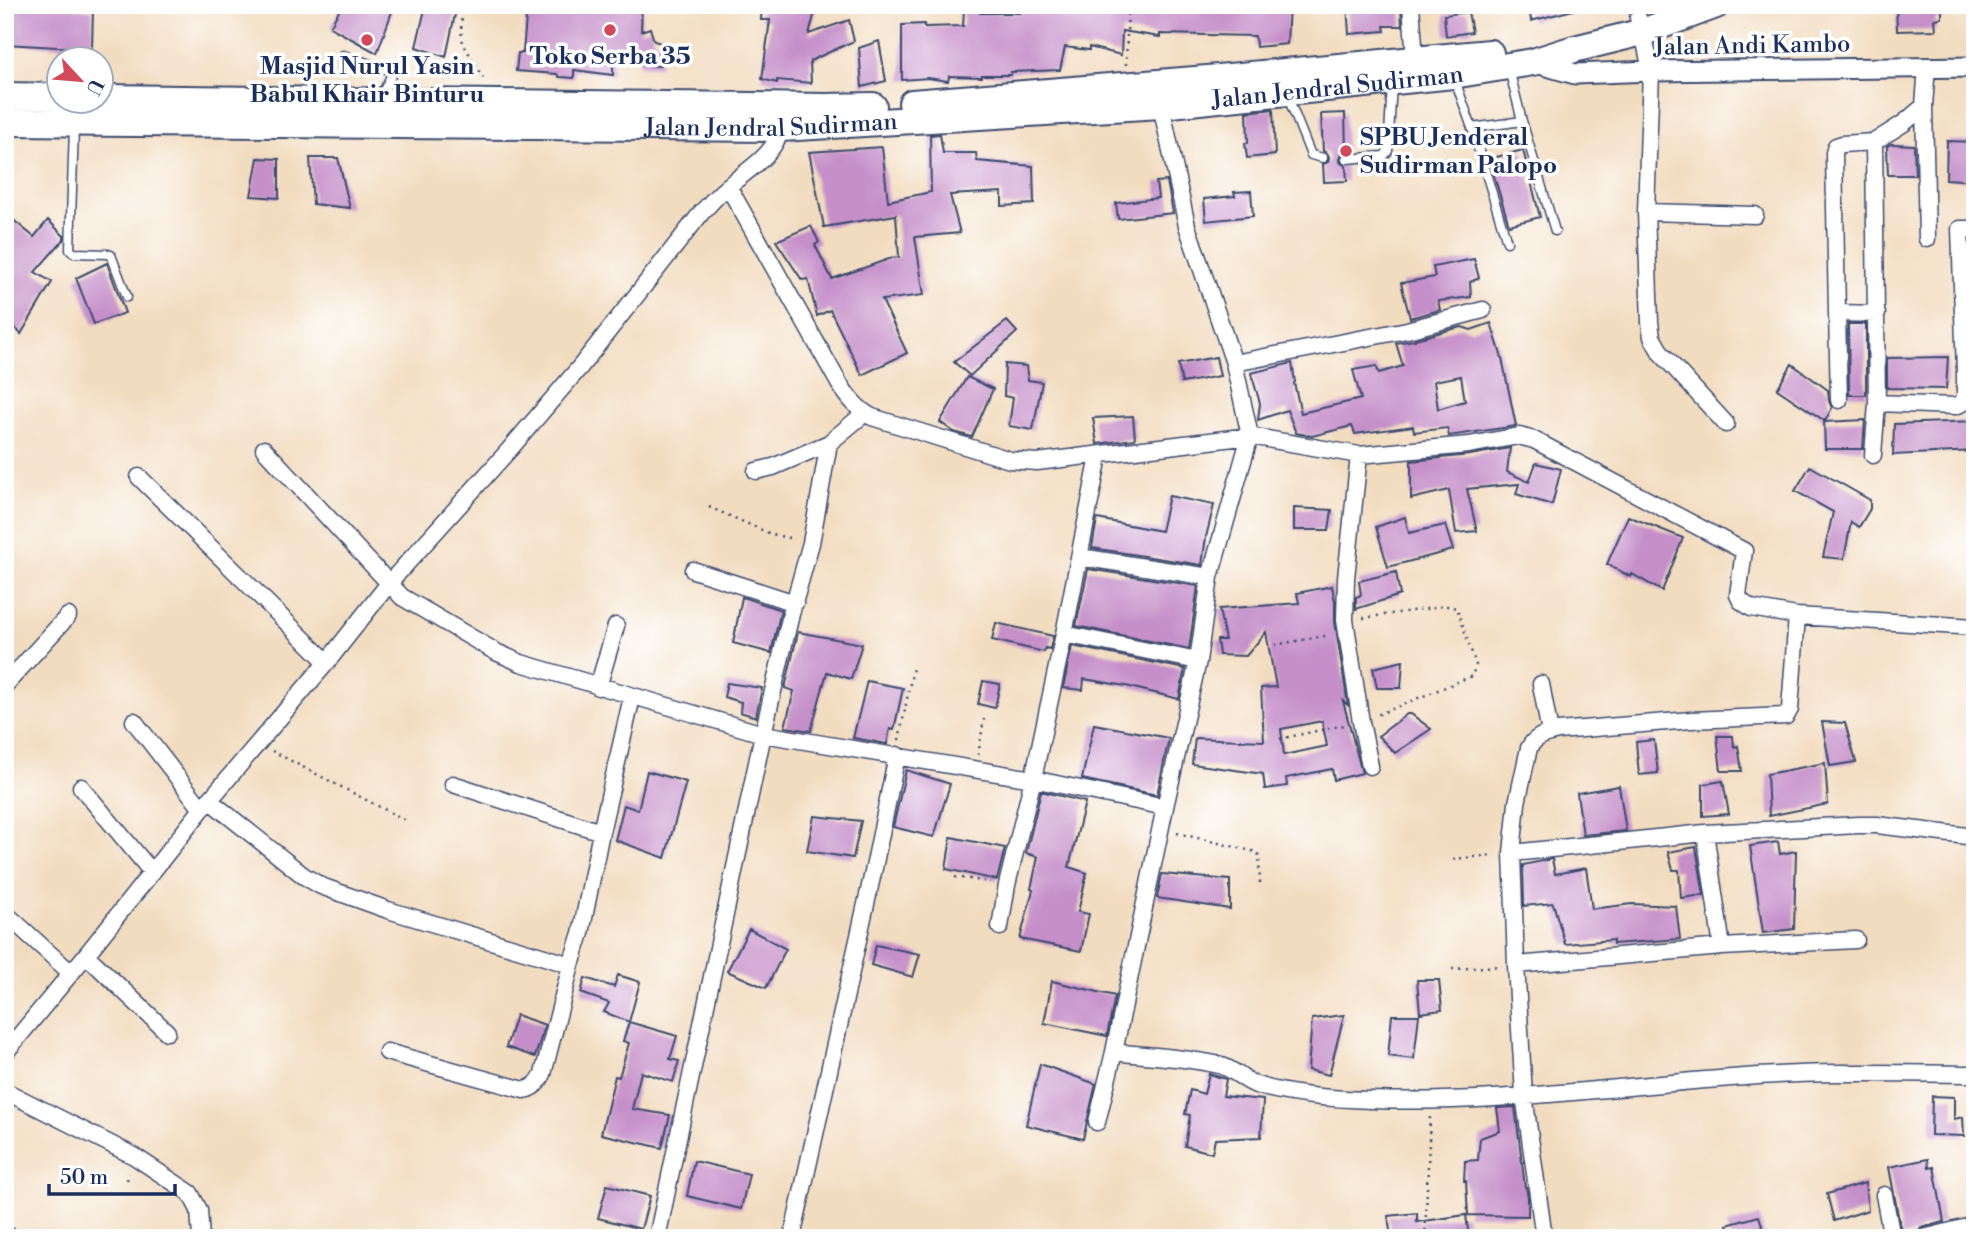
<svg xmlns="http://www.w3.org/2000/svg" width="1980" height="1243" viewBox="0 0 1980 1243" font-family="'Libre Bodoni',serif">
  <rect width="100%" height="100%" fill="#fff"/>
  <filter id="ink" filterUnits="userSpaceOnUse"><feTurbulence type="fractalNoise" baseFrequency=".0143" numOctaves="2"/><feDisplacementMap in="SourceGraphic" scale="14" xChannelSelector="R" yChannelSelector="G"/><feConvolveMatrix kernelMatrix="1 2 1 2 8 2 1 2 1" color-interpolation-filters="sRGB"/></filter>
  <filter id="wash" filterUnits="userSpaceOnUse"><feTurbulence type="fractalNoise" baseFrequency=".00686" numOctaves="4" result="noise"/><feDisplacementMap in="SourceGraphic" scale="28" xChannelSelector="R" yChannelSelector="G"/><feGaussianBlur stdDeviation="1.57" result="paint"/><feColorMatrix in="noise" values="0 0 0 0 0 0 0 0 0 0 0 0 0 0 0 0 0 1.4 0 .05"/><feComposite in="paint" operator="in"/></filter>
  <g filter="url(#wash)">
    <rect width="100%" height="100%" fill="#f2dcbf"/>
    <g id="blocks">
      <path fill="#c58fc9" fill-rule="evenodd" d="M18,5h25l50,5 -1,39 -87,-5v-35l12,1z
        M342,5h42l9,4 -16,44 -47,-26z
        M426,5h31l-11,52 -30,-10z
        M527,5l115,1 -1,25 9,-3 4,13 10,3 -4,22 -21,-1 1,-8 -27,1v17l-39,-5v8l-15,-1 -2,-3 -41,-3 2,-18h5z
        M762,5h55l-8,29 40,-14 5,21 -44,20 1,22 -34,-3v3l-15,-4 8,-59h-9z
        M1022,5h85v2l29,-2h153l-2,39 -31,3 -1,-11 -95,-2v3l-38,-6 -1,24 -32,-8v3l-24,-3 -5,23 -49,2v3h-29v2l-33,-1 -1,5 -20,-3 -26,2v-55l22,-1v3l39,-1 1,-17 16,1v3h40z
        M1347,5h54l1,21h-18l1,5 -36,3z
        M1529,5h43l1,5 -42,11z
        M1896,5h46v13l-7,1 1,11 -39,1z
        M1468,12l4,20 -26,4 -2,-21z
        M879,41l7,40 -24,6 -3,-39z
        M1273,109l2,46 -28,3 -2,-15h3l-1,-31z
        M1345,113l1,39 -4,2 -3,5 2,4 5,3 1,15 -23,1 -1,-18 5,-2 1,-5 -2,-4 -4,-2 -2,-37z
        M940,134l3,19h33l1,8 56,5 1,38 -32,2v-14l-52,3 10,38 -45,4 9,58 -42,5 25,53 -45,22 -32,-65 -13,6 -9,-37 -6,1 -26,-39 35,-15 8,16 -4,3 17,34 60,-21 7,-1 -3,-42 -72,12 -15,-75 73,-5 6,54 43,-9 -1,-57z
        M1947,141l28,1v39l-29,-2z
        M1891,144l23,1 1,30h-27l-1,-29z
        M1523,150l17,67 -31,8 -20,-66z
        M258,158l21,1v39l-28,-2z
        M310,158h28l12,50 -37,-4z
        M1167,181l6,32 -55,6 -2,-16 42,-5 -2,-16z
        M1251,191l2,25 -47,5 -2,-22 31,-3 -1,-4z
        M5,213l29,24 14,-17 16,16v3l-29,33 17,10 -31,52 -16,-17z
        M1474,259l5,19 -9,4 1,15 -33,4 2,9 -30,8 -9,-35 34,-6 -2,-10z
        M107,263l18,50 -31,11 -18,-46z
        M1007,321l10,11 -47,44 -16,-14z
        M1491,323l11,35 14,68 -67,10 -2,-8 -33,4 -1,-6 -58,8 -3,-8 -40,10 -16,-3 -9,-23 -29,10 2,-17 -9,-30 41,-10 3,19 -1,1 7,30 60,-14 -8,-29 23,-4 3,7 24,-7 -7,-23 19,-3v-1l38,-10 9,-2 9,3zM1461,376l4,25 -27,8 -4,-28z
        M1848,324h18v71h-17z
        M1216,357l4,19 -38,7 -4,-19z
        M1948,357l-2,32 -59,-1v-30z
        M1005,364l21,2 2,14 14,2 -9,48 -24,-4 4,-28 -9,-2z
        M1792,364l36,26 1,11 3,7 -7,13 -48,-32z
        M967,377l26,12 -21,48 -18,-5 -14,-10z
        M1133,416l2,23 -38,5 -4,-26z
        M1865,420l-2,29h-38l-1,-27z
        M1975,421v30l-82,4 1,-31z
        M1510,448l-3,24 22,10 7,-19 25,6 -9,36 -36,-11 3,-10 -52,5 10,42 -21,2 -7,-43 -38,9v-38l59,-6z
        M1810,466l60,34v9l-11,18 -8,-5 -7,37 -21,-2 10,-45 -38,-21z
        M1169,496l45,9 -8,32 -4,28 -110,-17 5,-29 64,12z
        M1294,508l38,2 -3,20h-35z
        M1628,516l55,22 -21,53 -30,-17 -1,3 -24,-13z
        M1405,517l4,16 36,-8 8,25 -65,17 -12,-40z
        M1088,569l110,17 -9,63 -113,-23z
        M1396,572l4,23 -44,14v-12l5,-2 -2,-14z
        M1332,586l3,15v21l13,83 -5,-4 19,72 -28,7 -2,-11 -46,9 1,8 -22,3 -2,-15 -71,-10 3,-26 69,3 -3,-53 15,-1 -10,-55 -20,24 -27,-1 -2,-15h8l-6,-31 80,-6 -2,-10zM1322,721l5,25 -43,9 -3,-26z
        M742,597l39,13 -10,43 -38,-10z
        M996,623l57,13 -3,13 -5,-1 -1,4 -52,-12z
        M798,632l64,12 -11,35 -24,-7 -16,59 -26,-4 9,-36 -9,-3z
        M1072,646l113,23 -6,30 -53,-13 -42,-7 -1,11 -20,-2z
        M1403,661l-2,27h-24l-4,-20z
        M867,681l36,7 -9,42 -4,-1 -3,15 -34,-6z
        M983,681l17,3 -5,24 -17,-4z
        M727,683l35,5 -6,29 -16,-5 1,-10 -17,-5z
        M1407,714h4l20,15 -36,24 -17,-17z
        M1822,722l23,1 11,39 -26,4z
        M1094,724l75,14 -12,57 -75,-16z
        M1717,736h16l1,11 4,-1 4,25h-21z
        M1654,740l4,33 -19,2 -3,-33z
        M1825,763l3,41 -59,12 -2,-42z
        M906,770l44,14 -16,53 -41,-10z
        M647,771l39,11 -21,76 -50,-18 9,-35 14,5z
        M1723,781l6,33 -26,2v-32z
        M1619,786l7,45 -43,4 -6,-42z
        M1041,791l44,11 -16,65 18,6 -9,39 11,2 -8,37 -61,-12 13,-49 -2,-1 7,-32 -12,-4z
        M814,816l47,5 -8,37 -46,-7z
        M951,837l54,11 -8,32 -51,-11z
        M1778,842l2,12 16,-3 -2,78 -31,4 -13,-87z
        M1696,847l8,48 -23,3 -2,-28h-6l-5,-18z
        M1552,859l3,15 31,-6 6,41 40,-5 44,2 4,33 -67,5v-4l-48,4 -12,-41 -29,3 -1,-41z
        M1162,874l68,6v29l-73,-11z
        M749,929l37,20 -20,39 -39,-17z
        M876,945l44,9 -7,23 -42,-12z
        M618,975l22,7 -11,40 -25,-10 5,-9 -28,-10 4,-15 29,9z
        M1417,980h22l3,30 -22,3z
        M1052,981l63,15 -8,40 -63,-13z
        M516,1015l29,10 -10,32 -29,-10z
        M1344,1015l-15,60 -21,-5 4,-51z
        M1392,1015h27l-5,44 -26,-3z
        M629,1022l48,14 -7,23 9,2 -6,21 -32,-10 -9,37 38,6 -8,33 -61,-14 14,-58 4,1 10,-34 -6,-2z
        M1040,1064l56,20 -13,55 -57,-14z
        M1209,1074l17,5 -3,17 40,4 -2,37 -46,2 -3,14 -27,-7 5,-31 -5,-1 5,-24 14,4z
        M1932,1096l22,1v22l9,-2 1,19 -33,-1z
        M1515,1107l10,80h1l2,10v19l-60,-1 -2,-34h-2l1,-20 13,-1 2,-22 20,-7 -3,-23z
        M1928,1159l1,9 5,-1 10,55 -23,6 -6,6 -13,3 -13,-70z
        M694,1161l55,13 -8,35 -54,-13z
        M1865,1183l3,27 -34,11 -7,-27z
        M607,1185l43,11 -9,33 -43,-11z
        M1417,1213v9l49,-7 3,23h-78l-3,-22z
        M1759,1216l7,22h-36l-3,-13z"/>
    </g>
  </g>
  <g filter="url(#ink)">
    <use href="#blocks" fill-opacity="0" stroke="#3b496d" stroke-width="2"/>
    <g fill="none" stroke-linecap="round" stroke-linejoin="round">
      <g stroke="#3b496d" stroke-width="11">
        <path id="service" d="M343,55l48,16v5l-10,20
          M1455,80l17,48 50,-7 -13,-52
          M1287,95l24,60 12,3
          M1522,121l33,110
          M74,127l-4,123 4,3 34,1 3,1 16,42
          M1472,128l35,114
          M1346,159l38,-3 4,-5 4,-67"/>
      </g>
      <g stroke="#3b496d" stroke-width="19">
        <path id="minor" d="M1411,5l4,54
          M1638,18l5,14 8,39 -5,141 4,110 2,15 9,16 65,71
          M1161,105l26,121 47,137 16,73 -40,141 -12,84 -33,146
          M1924,106l3,133
          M1874,142l-32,2 -6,2 -2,7 3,160 40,1
          M728,186l112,199c9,13 18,25 32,32l138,43 27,2 213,-26 109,19 110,-10 50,-9 15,4 210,111 -6,44 3,6 10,7 46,8 178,11
          M1646,212l109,3
          M1837,313l2,87
          M1234,363l173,-33 76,-20
          M1877,403l78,3 8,-3 2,-7v-25l-5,-142h15
          M264,449l138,148 94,55 25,11 242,71 28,-120 20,-71 18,-100
          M1359,455l-13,123 -1,42 16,102 9,44
          M1873,455l4,-52 -3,-261 30,-19 20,-17 3,-40
          M1099,456l-35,178 -31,145 132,28 -51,245c33,4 72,5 105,13 14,3 23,15 37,20 32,10 81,14 115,15 120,4 241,-13 360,-22 81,-7 163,-5 244,-4
          M756,471l17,-4 56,-24 36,-30
          M139,477l188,185
          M1080,557l130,20
          M693,570l102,33
          M1064,634l134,27
          M1541,684l9,49
          M5,685l63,-69
          M598,687l18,-61
          M134,721l68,88
          M453,784l148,48
          M81,787l70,84
          M209,800l95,76 17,10 67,24 183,55 10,-32 20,-101 31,-135
          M1705,833l17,114
          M1512,853l5,-50 12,-55c6,-12 17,-14 29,-17l133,-11 95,-4 4,-7 7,-93
          M5,913l66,60
          M86,955l81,77
          M1516,965l206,-18 134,-7
          M387,1052l137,38c10,-2 14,-7 19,-16l28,-109
          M5,1053l81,-98 116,-146 125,-147 63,-80 119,-132 71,-83 122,-155c8,-8 15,-17 24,-24 21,-18 52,-34 56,-65
          M5,1091l129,65 56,37 9,17 2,28
          M1097,1122l17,-70
          M1884,1195l8,43
          M5,1234l8,4
          M657,1238l106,-504 270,45 -26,106 -7,42
          M792,1238l82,-370 23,-113
          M1544,1238l-20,-143 -8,-130 -4,-112 193,-20 154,-8h18l98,12
          M1924,1238l51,-13"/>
      </g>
      <g stroke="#3b496d" stroke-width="23">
        <path id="tertiary" d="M1533,62l42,12 76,-3 324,-4"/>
      </g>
      <g stroke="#3b496d" stroke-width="30">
        <g id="trunk">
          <path d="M5,96l55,1"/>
          <path d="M102,98l724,9 47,-1"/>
          <path d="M912,103l295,-24 283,-26"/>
          <path id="s1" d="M5,122l776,6 380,-23 292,-30 55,-9 25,-4 41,-13 69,-17 73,-27"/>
        </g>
      </g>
      <path stroke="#3b496d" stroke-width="2.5" stroke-dasharray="2 5" stroke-linecap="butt" d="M462,5l-1,26 2,12 22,38
        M1126,65l2,-60
        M709,507l62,27 23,5
        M1363,618l84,-12 10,2 19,57 -4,11 -95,39
        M1275,645l55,-10
        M1280,739l64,-14
        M899,740l14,-72
        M272,751l133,69
        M978,755l6,-36
        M1177,833l79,19 3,3 1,28
        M1453,859l42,-4
        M955,877l35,5
        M1452,969l49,-3
        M127,1180l2,-7
        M1425,1238l5,-121"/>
      <use href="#service" stroke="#fff" stroke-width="8"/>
      <use href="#minor" stroke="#fff" stroke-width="16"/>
      <use href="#tertiary" stroke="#fff" stroke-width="19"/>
      <use href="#trunk" stroke="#fff" stroke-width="26"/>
    </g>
  </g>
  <g fill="#d1495b" stroke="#fff" stroke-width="2.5">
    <circle cx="610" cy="30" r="7"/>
    <circle cx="367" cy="40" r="7"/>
    <circle cx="1346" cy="151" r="7"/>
  </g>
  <g text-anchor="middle" stroke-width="7" stroke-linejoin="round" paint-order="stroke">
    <g font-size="24" fill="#1b2f5e" stroke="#fff">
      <text transform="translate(1752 45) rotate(-1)" y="8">Jalan Andi Kambo</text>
      <text dy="8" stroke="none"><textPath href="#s1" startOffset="1334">Jalan Jendral Sudirman</textPath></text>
      <text dy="8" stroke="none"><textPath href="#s1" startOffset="766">Jalan Jendral Sudirman</textPath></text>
    </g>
    <g font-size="24" font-weight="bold" fill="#1b2f5e" stroke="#fff">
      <text x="610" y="64">Toko Serba 35</text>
      <text x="367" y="74">Masjid Nurul Yasin<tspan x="367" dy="28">Babul Khair Binturu</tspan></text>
      <text x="1360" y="145" text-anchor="start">SPBU Jenderal<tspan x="1360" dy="28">Sudirman Palopo</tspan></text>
    </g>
  </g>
  <rect width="1980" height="1243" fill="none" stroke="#fff" stroke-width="28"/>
  <g transform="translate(80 80) rotate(116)"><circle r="33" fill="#ffffff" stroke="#a4acbf" stroke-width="2"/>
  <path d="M0-5L12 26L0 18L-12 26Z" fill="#d1495b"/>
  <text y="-10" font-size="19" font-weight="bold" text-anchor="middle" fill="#1b2f5e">U</text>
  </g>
  <path d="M49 1184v10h126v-10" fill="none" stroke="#1b2f5e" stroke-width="3.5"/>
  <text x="60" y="1184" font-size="21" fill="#1b2f5e" stroke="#ffffff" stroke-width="5" paint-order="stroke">50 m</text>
</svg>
